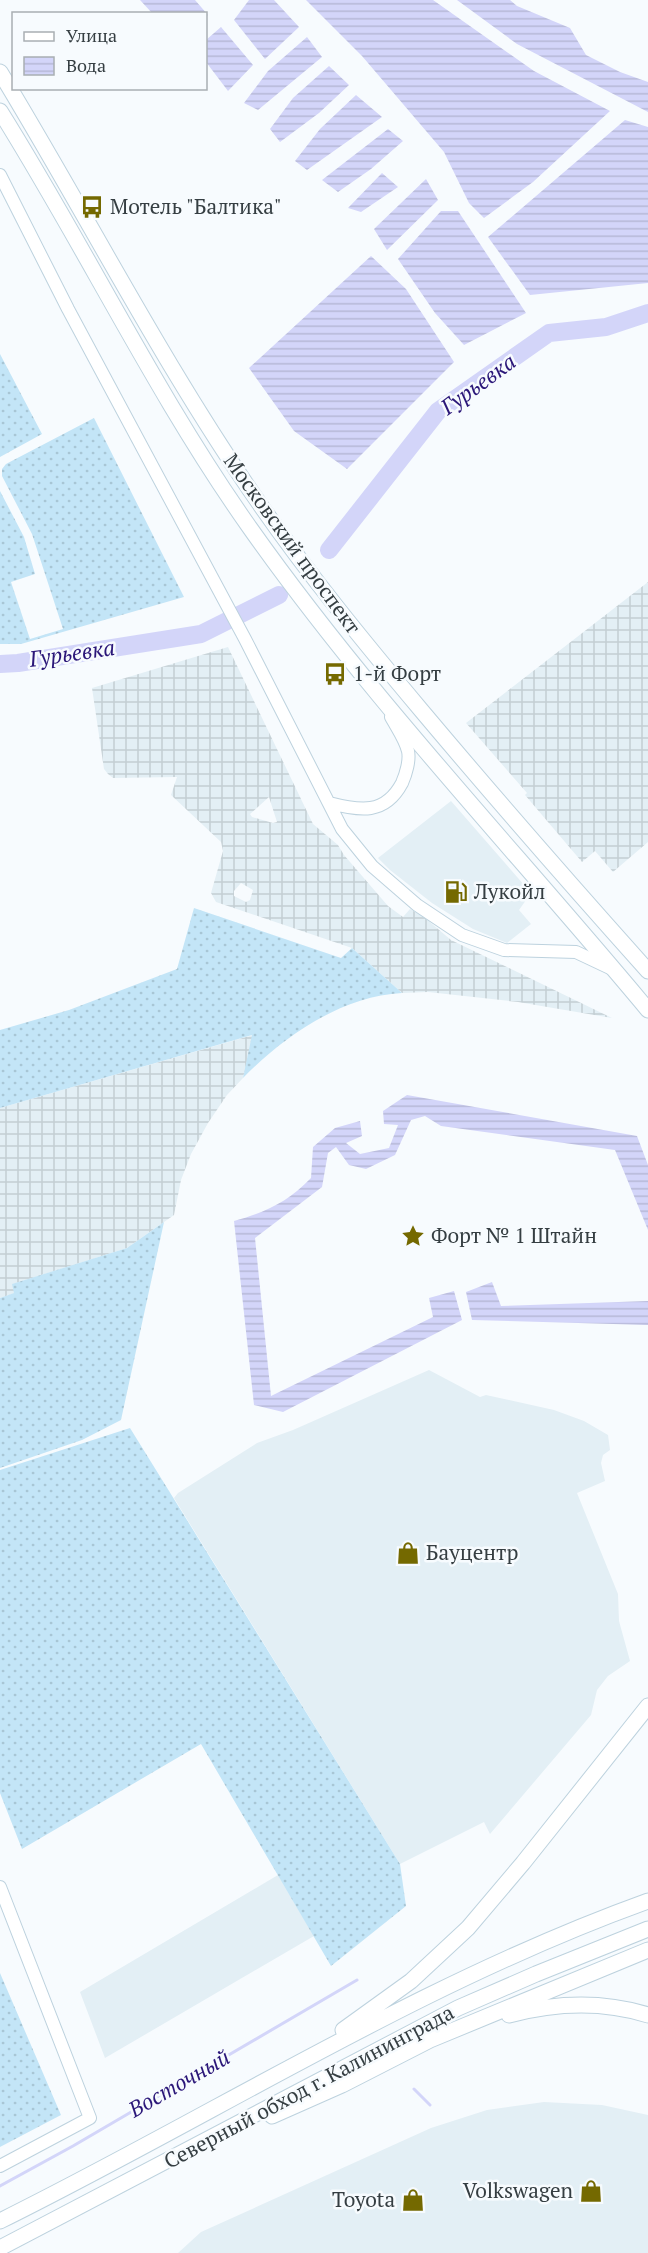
<svg xmlns="http://www.w3.org/2000/svg" width="648" height="2253" viewBox="0 0 648 2253" font-family="'PT Serif',serif">
  <defs>
    <pattern id="industrial-grid" width="8" height="8" patternUnits="userSpaceOnUse" patternTransform="scale(1.5)"><rect width="8" height="8" fill="#e3eff5"/><path d="M0 4h8M4 0v8" fill="none" stroke="#c3ced3"/></pattern>
    <pattern id="grass-dots" width="8" height="8" patternUnits="userSpaceOnUse" patternTransform="scale(1.5)"><rect width="8" height="8" fill="#c3e5f7"/><path d="M2 2h.1M6 6h.1" fill="none" stroke="#a8c6d5" stroke-width="1.8" stroke-linecap="round"/></pattern>
    <pattern id="water-rules" width="6" height="5" patternUnits="userSpaceOnUse" patternTransform="scale(1.5)"><rect width="6" height="5" fill="#d3d5f9"/><path d="M0 2.5h6" fill="none" stroke="#b6b8d7"/></pattern>
  </defs>
  <rect width="100%" height="100%" fill="#f7fbfe"/>
  <path fill="#e3eff5" d="M451,801l80,92 -12,17 12,14 -24,19 -34,-14 -41,-26 -42,-33 -12,-12z
    M429,1370l51,27 6,-2 68,15 30,11 24,14 2,15 -7,5 -2,8 4,18 -28,12 41,101 1,27 11,40 -22,15 -11,14 -6,25 -101,119 -6,-12 -84,42 -226,-366 4,-5 79,-50 36,-13z
    M278,1875l36,61 -209,122 -25,-66z
    M544,2102l58,3 46,10v138h-470l23,-21 230,-104 56,-18z"/>
  <path fill="url(#industrial-grid)" fill-rule="evenodd" d="M648,582v260l-35,30 -18,-21 -13,11 -57,-67 2,-2 -61,-70z
    M228,647l85,177 25,21 6,10 44,51 15,11 7,-8 15,9 26,22 161,78 -94,-16 -90,-10 -26,1 -50,-45 -136,-46 -5,-9 12,-42 -2,-9 -50,-47 6,-18 -64,1 -5,-4 -4,-5 -12,-81zM269,797l8,25 -4,1 -21,-6 -2,-3zM241,883l12,7 -3,10 -4,2 -12,-6v-5z
    M253,1035l-10,43 -16,17 -19,28 -17,31 -10,26 -7,35 -47,33 -114,36 2,9 -15,5v-190z"/>
  <path fill="url(#grass-dots)" d="M0,354l42,80 -42,23z
    M94,418l90,179 -163,47h-21v-153l24,46 11,37 -24,8 19,57 33,-10 -31,-95 -30,-58v-7l4,-5z
    M194,908l147,50 11,-10 50,45c-60,3 -118,43 -159,85l9,-43 -252,73v-78l69,-20 108,-41z
    M164,1222l-43,198 -39,20 -82,28v-170l14,-5 -2,-9 115,-36z
    M130,1428l270,436 6,42 -75,60 -130,-222 -179,105 -22,-56v-323z
    M0,1973l61,142 -61,32z"/>
  <path fill="url(#water-rules)" d="M140,0h55l13,15 -2,2v-3l-54,-1z
    M249,0h25l25,27 -34,32 -31,-39z
    M306,0h127l101,71 76,40 -77,71 -49,36 -15,-15 -25,-51 -82,-96z
    M457,0h53l7,6 53,22 16,27 34,17 28,10v30l-131,-68z
    M221,27l32,38 -25,26 -22,-29v-22z
    M307,37l15,20 -64,53 -14,-7 24,-32z
    M329,66l20,19 -30,28 -39,29 -10,-13 23,-31z
    M356,95l26,22 -75,53 -12,-9 25,-32z
    M625,120l23,7v156l-118,12 -42,-58z
    M388,129l15,12 -32,28 -33,23 -16,-12z
    M382,173l16,14 -37,25 -13,-4z
    M426,179l12,21 -51,50 -13,-21z
    M441,211h17l68,102 -62,32 -29,-32 -37,-54z
    M371,256l35,33 48,73 -107,107 -53,-38 -45,-63z
    M407,1095l230,41 11,29v65l-33,-80 -174,-24 -16,-10 -14,4 -16,35 -29,14 -17,-4 -13,-18 -8,6 -6,34 -67,51 16,158 162,-79 -4,-19 25,-7 8,29 -179,92 -29,-7 -20,-184c32,-9 54,-19 77,-43l2,-31 22,-19 25,-7 2,15 -16,7 14,11 29,-6 9,-23 -14,-1 -1,-13z
    M492,1282l9,24 147,-5v24l-176,-5 -6,-28z"/>
  <g fill="none" stroke-linecap="round" stroke-linejoin="round">
    <path stroke="#d3d5f9" stroke-width="3" d="M414,2089l16,16
      M0,2186l73,-40 284,-166"/>
    <path stroke="#d3d5f9" stroke-width="18" d="M329,550l109,-139 111,-78 57,-6 42,-14
      M0,664l18,-1 183,-29 78,-39"/>
    <g stroke="#bdd2de" stroke-width="14">
      <path id="secondary" d="M0,175l68,134 177,330 97,190 30,37 45,39 45,30 42,15 72,2 36,17
        M329,803c31,8 56,12 73,-20 4,-9 8,-23 6,-32 -3,-12 -11,-23 -17,-34
        M0,1887l90,231 -90,48"/>
    </g>
    <g stroke="#bdd2de" stroke-width="17">
      <path id="highway" d="M0,72c87,143 163,293 259,431 50,72 105,139 162,207 74,88 150,175 227,261
        M0,111c86,137 156,284 250,417 120,170 265,322 398,482
        M509,2015c45,-12 94,-14 139,0
        M343,2030l68,-49 57,-53 55,-65 125,-157
        M272,2116l70,-31 88,-45 218,-90
        M0,2221c216,-107 420,-238 648,-320
        M0,2248l458,-240 78,-34 112,-45"/>
    </g>
    <use href="#secondary" stroke="#fff" stroke-width="12"/>
    <use href="#highway" stroke="#fff" stroke-width="15"/>
  </g>
  <defs>
    <g id="bus-bare" transform="scale(1.8)"><path d="M-5-6H5V4H4V6H2V4H-2V6H-4V4H-5ZM-3.5-4V0h7V-4ZM-3.5 1.2v1.5H-2V1.2ZM2 1.2v1.5H3.5V1.2Z" fill="#746900" stroke="#f7fbfe" stroke-width="2.5" paint-order="stroke"/></g>
    <g id="fuel-bare" transform="scale(1.8)"><path d="M-5.5-6h7V0h2V4h1.3V-2.5L3-4.5l.8-.8L6-3V5H2.5V1h-1V6h-7ZM-4.2-4.7v3.2H.2V-4.7Z" fill="#746900" stroke="#f7fbfe" stroke-width="2.5" paint-order="stroke"/></g>
    <g id="sight-bare" transform="scale(1.8)"><path d="M0-6L1.8-2.2L6-1.7L2.9 1.2L3.7 5.4L0 3.3L-3.7 5.4L-2.9 1.2L-6-1.7L-1.8-2.2Z" fill="#746900" stroke="#f7fbfe" stroke-width="2.5" paint-order="stroke"/></g>
    <g id="shop-bare" transform="scale(1.8)"><path d="M-5-2.5h2.3a2.7 3.5 0 0 1 5.4 0H5L5.5 6h-11ZM-1.5-2.5h3a1.5 2.3 0 0 0-3 0Z" fill="#746900" stroke="#f7fbfe" stroke-width="2.5" paint-order="stroke"/></g>
  </defs>
  <g fill-rule="evenodd">
    <use href="#bus-bare" x="92" y="207"/>
    <use href="#bus-bare" x="335" y="674"/>
    <use href="#fuel-bare" x="456" y="892"/>
    <use href="#sight-bare" x="413" y="1236"/>
    <use href="#shop-bare" x="408" y="1553"/>
    <use href="#shop-bare" x="591" y="2191"/>
    <use href="#shop-bare" x="413" y="2200"/>
  </g>
  <g text-anchor="middle" stroke-width="5" stroke-linejoin="round" paint-order="stroke">
    <g font-size="21" fill="#353e42" stroke="#f7fbfe" text-anchor="start">
      <text x="110" y="214">Мотель "Балтика"</text>
      <text x="353" y="681">1-й Форт</text>
      <text x="474" y="899">Лукойл</text>
      <text x="431" y="1243">Форт № 1 Штайн</text>
      <text x="426" y="1560">Бауцентр</text>
      <text x="573" y="2198" text-anchor="end">Volkswagen</text>
      <text x="395" y="2207" text-anchor="end">Toyota</text>
    </g>
    <g font-size="21" fill="#353e42" stroke="#f7fbfe">
      <text transform="translate(292 544) rotate(54)" y="7">Московский проспект</text>
      <text transform="translate(309 2087) rotate(-28)" y="7">Северный обход г. Калининграда</text>
    </g>
    <g font-size="22" font-style="italic" fill="#2b1779" stroke="#f7fbfe">
      <text transform="translate(478 384) rotate(-36)" y="8">Гурьевка</text>
      <text transform="translate(72 653) rotate(-8)" y="8">Гурьевка</text>
      <text transform="translate(179 2083) rotate(-30)" y="8">Восточный</text>
    </g>
  </g>
  <rect x="12" y="12" width="195" height="78" fill="#f7fbfe" stroke="#a9afb3" stroke-width="1.5"/>
  <rect x="24" y="32" width="30" height="9" fill="#ffffff" stroke="#a9afb3" stroke-width="1.5"/>
  <text x="66" y="42" font-size="18" fill="#353e42">Улица</text>
  <rect x="24" y="57" width="30" height="18" fill="url(#water-rules)" stroke="#a9afb3" stroke-width="1.5"/>
  <text x="66" y="72" font-size="18" fill="#353e42">Вода</text>
</svg>
